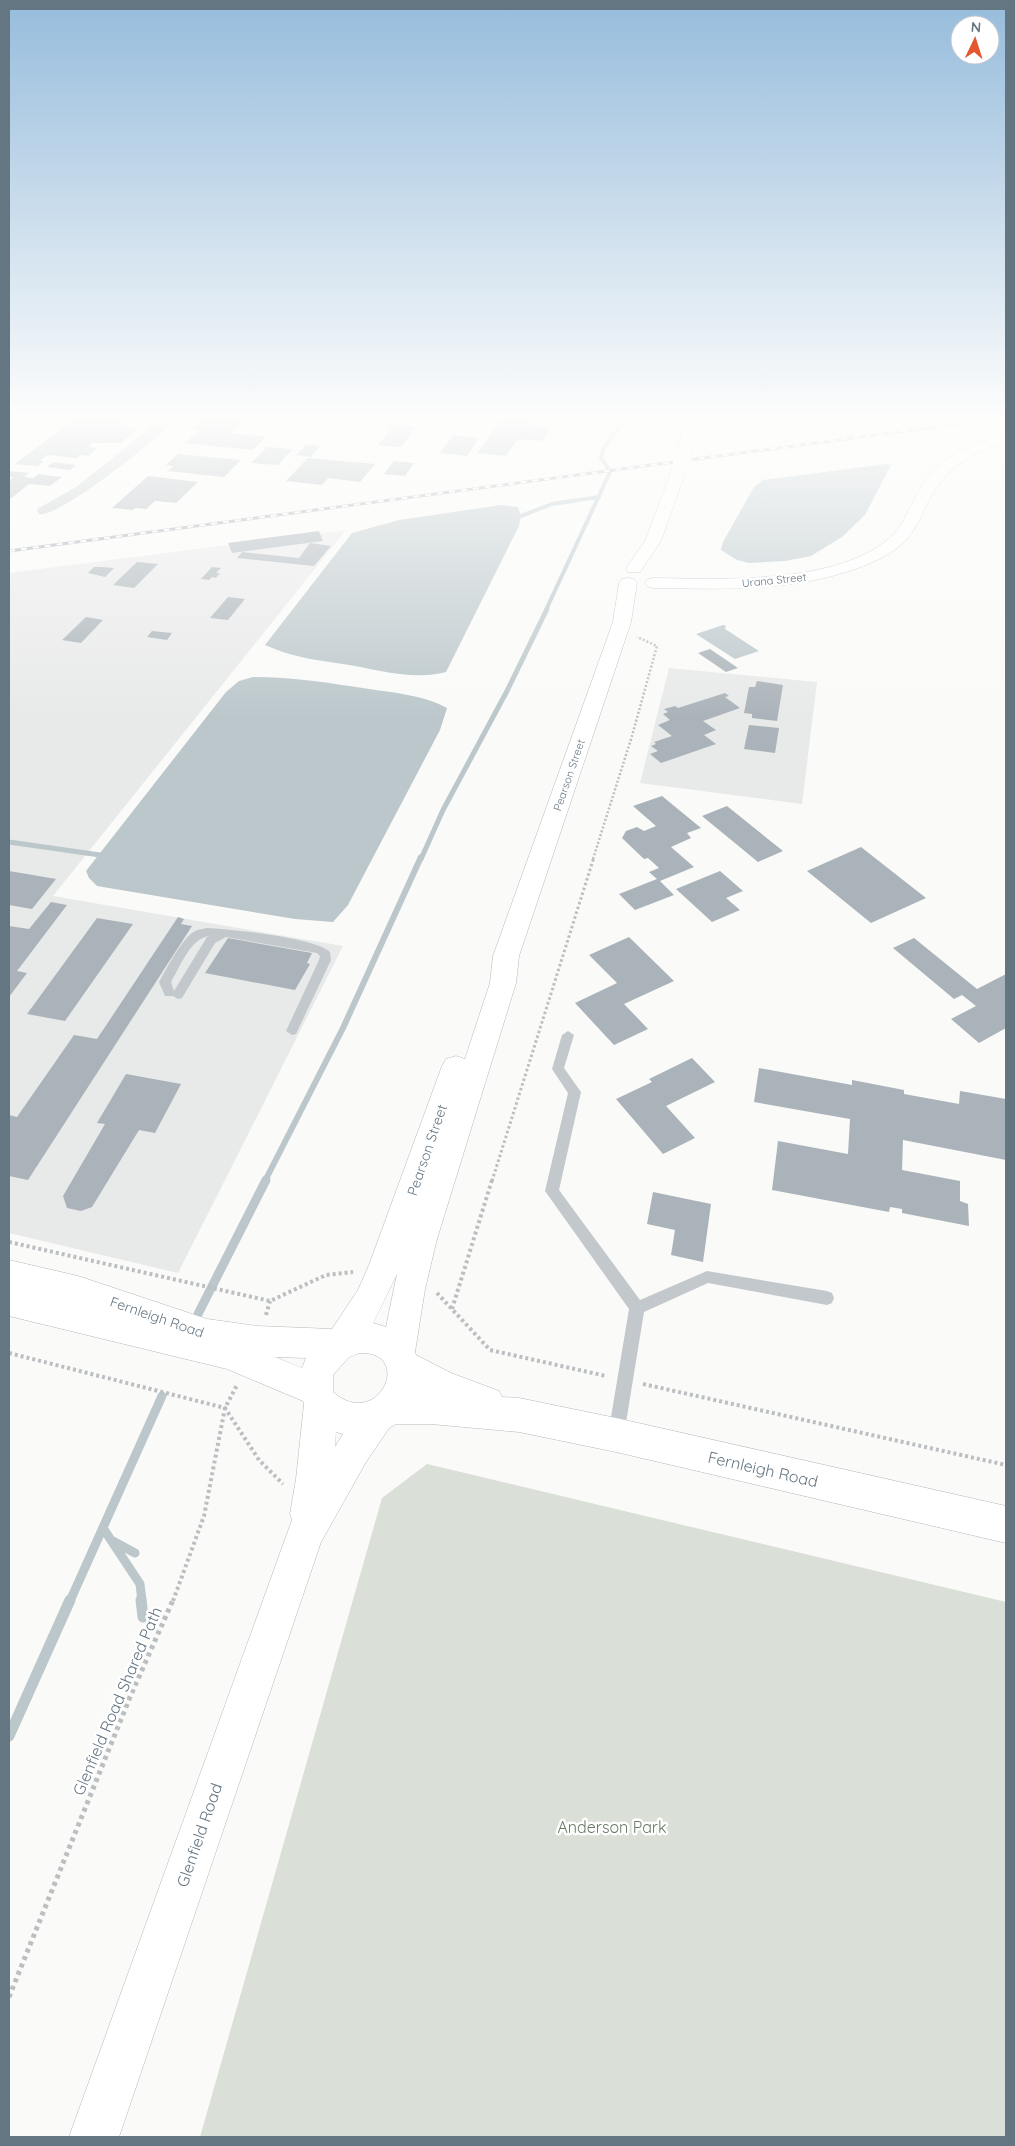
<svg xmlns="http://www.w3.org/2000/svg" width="1015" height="2146" viewBox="0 0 1015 2146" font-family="Quicksand,sans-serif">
  <rect width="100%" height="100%" fill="#fafaf8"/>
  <path fill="#e8e9e9" d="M346,530l-293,366 290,50 -165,327 -169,-40v-660z
    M669,668l148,14 -15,122 -162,-21z"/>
  <path fill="#dadfd7" d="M427,1464l579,138v535h-806l182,-639z"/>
  <path fill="#bbc7cb" d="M886,464l5,1 -26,50 -23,22 -31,19 -26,5 -36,2 -12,-3 -16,-10 2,-8 31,-55 9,-7z
    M501,505l17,2 3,9 -2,10 -73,146c-34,9 -70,-3 -103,-8 -27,-4 -52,-7 -78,-19l87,-112 47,-13z
    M723,625l3,1 -1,3 34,22 -24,8 -39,-25z
    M253,677c39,0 77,6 116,12 26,4 54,6 78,19l-7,22 -92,175 -15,17 -38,-3 -198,-33 -8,-8 -3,-7 140,-179 13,-11z"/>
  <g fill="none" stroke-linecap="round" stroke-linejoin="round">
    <path stroke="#bbc7cb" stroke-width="4" d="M513,519l39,-15 47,-7
      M546,610l64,-138 -9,-15 3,-9 21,-30"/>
    <path stroke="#bbc7cb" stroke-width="5" d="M9,842l98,14
      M421,859l22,-49 64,-119 40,-82"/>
    <path stroke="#bbc7cb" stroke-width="6" d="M265,1181l78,-153 78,-171"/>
    <path stroke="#bbc7cb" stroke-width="9" d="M198,1314l68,-134
      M103,1528l37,56 2,17
      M111,1540l24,13
      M70,1601l92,-205"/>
    <path stroke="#bbc7cb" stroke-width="11" d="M141,1600l2,17
      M9,1736l61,-136"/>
  </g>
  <path fill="#aab3b9" d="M76,418h57l-3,3 -7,-1 -6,4 11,1 -2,2 11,3 -16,13h-28l-5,4 10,1 -10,8 -8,-1 -3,3 -30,-3 -7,6h4l-6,5 -23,-2z
    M204,418h42l-16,15 36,4 -14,13 -67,-7 15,-13 -8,-1z
    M502,418h27l-4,7 25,2 -8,14 -24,-2 -12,17 -29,-3z
    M388,424l29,3 -16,20 -23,-2 13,-16h-6z
    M453,435l26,3 -12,18 -27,-3z
    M306,445l14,1 -9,11 -15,-2z
    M267,447l26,2 -15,16 -27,-2z
    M178,454l63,6 -17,17 -56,-6 5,-5 -7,-1z
    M308,458l67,6 -15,18 -32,-4 -6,7 -36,-4z
    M394,461l20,2 -9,13 -21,-2z
    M53,462l23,3 -6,5 -23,-3z
    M9,471l20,2 -5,4 10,1 4,-4 24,3 -12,9 -21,-2 -20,16v-19l4,-4h-4z
    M148,476l50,6 -22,21 -21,-2 -9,8 -11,-1 -2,2 -21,-2z
    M319,531l4,10 -91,12 -4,-10z
    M310,543l21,3 -17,20 -77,-8 5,-6 57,6z
    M137,562l21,2 -24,24 -21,-3z
    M94,567h7l13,1 -9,9 -17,-4z
    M212,567l9,1 -5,5h4l-4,5 -4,-1 -3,3 -8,-1z
    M228,597l17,2 -17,21 -18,-2z
    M86,617l17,3 -22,23 -19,-3z
    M152,631l20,2 -5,7 -20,-3z
    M710,649l28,19 -12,4 -28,-19z
    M757,681l26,4 -6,36 -25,-3v-4l-8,-1 5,-26h6z
    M725,693l4,3 -4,1 15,11 -37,13 13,9 -12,5 12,9 -55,19 -11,-9 8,-3 -7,-5 5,-2 -2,-2 18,-6 -14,-11 12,-5 -7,-6 5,-2 -4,-3 11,-3 3,2z
    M749,725l30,3 -4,25 -31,-4z
    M662,796l39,32 -14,5 4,5 -20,9 23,20 -34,14 14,14 -39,15 -16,-16 38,-15 -8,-7 10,-4 -11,-10 -4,1 -22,-21 4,-7 11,-4 7,4 12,-5 -23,-20z
    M727,806l56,45 -25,11 -56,-46z
    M861,847l65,51 -55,25 -64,-52z
    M9,871l47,8 -24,30 -23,-4z
    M720,871l23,20 -17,7 14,12 -28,12 -36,-33z
    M51,902l16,3 -50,66 10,2 -18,24v-71l20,3z
    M178,917l6,2 -3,5 11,2 -164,254 -19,-4v-61l8,2 57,-82 23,4z
    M97,918l36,6 -68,97 -38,-7z
    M629,937l45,44 -50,23 24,25 -34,16 -39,-42 42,-20 -28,-28z
    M228,938l84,15 -5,10 3,1 -15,26 -90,-17z
    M914,938l63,51 29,-15v54l-27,15 -28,-24 25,-13 -14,-11 -8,4 -61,-51z
    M692,1058l23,24 -49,24 29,32 -32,16 -47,-55 36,-17 -3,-3z
    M759,1068l93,17v-5l52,10v4l55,10 1,-13 46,8v61l-103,-20 -1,30 58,11v20l8,3 1,22 -67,-13v-4l-12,-2 -1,5 -117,-22 6,-49 70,13 2,-35 -96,-17z
    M126,1074l55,10 -26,49 -16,-3 -47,77 -11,4 -14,-3 -4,-12 42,-72 -8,-1z
    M653,1192l58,12 -8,58 -32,-7 4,-25 -28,-6z"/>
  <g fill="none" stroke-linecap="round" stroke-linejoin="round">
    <g stroke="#b3babf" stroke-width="1">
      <path id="secondary" d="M686,418h14l-10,36 -2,3h-10l-2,-3z
        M1006,435v8c-35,9 -59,24 -77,57 -7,14 -13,30 -25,42 -12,12 -30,20 -46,26 -66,24 -135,21 -204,20l-6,-1 -3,-4 3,-4 6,-1c68,1 185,7 238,-42 11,-10 15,-24 22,-36 22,-42 48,-54 92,-65z
        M680,463l5,1 2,3 -26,74 -21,31h-12l-2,-4 19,-27 28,-74 2,-3z
        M628,578l6,1 3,4 -6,39 -112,334 -3,27 -79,256 -12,50 -10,63 1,3 35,18 48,18 3,6 17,1 97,20 390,88v37l-390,-91 -97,-20 -88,-8h-35l-7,4 -23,34 -45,80 -202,595h-50l223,-617 -2,-6 6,-35 8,-75 -1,-3 -76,-32 -218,-53v-56l69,16 129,43 50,7 75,3 26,-39 11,-25 73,-199 4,-7 10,-3 9,3 25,-76 3,-27 120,-334 6,-39 3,-4zM397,1274l-11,53 -13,-4zM359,1353c56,-3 20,79 -26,39v-17l15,-17zM275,1357l31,1 -4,10zM336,1432l7,2 -8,13z"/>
    </g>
    <path stroke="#bbbfc2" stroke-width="2.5" stroke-dasharray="2 2" stroke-linecap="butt" d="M593,859l39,-123 25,-90 -20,-9"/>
    <path stroke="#bbbfc2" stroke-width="3" stroke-dasharray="2.5 2.5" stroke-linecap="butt" d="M492,1181l102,-324"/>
    <path stroke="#bbbfc2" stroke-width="4" stroke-dasharray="3 3" stroke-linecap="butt" d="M9,1242l261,59 56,-26 27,-3
      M437,1293l53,57 116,26
      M452,1309l40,-129
      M266,1315l4,-14
      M9,1353l216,55 34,52 24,24
      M643,1384l363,81
      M173,1601l31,-85 21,-108 12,-23"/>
    <path stroke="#bbbfc2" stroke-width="5" stroke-dasharray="4 4" stroke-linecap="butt" d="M9,1997l121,-300 43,-97"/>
    <path fill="#c3c8cc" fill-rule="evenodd" d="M207,928c23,1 109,10 123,24l1,8 -35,74 -4,1 -6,-4 33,-71 1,-4 -3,-3 -91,-16 -11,6 -33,55 -4,1 -5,-3h-8l-6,-14c8,-14 21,-40 33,-49 4,-3 10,-4 15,-5zM210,936l-3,1 -33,54 -3,-9c9,-15 20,-45 39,-46z
      M568,1031l6,4 -10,33 17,24 -22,98 81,110 67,-29 120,20 5,2 2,5 -2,5 -5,2 -119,-22 -64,29 -20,123 -2,5 -6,3 -6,-3 -2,-5 21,-126 -84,-118 23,-98 -16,-24 10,-34z"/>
    <path fill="#c3c8cc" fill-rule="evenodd" d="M163,418h14c-15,18 -119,101 -138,96l-2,-3 2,-3 37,-21z"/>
    <use href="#secondary" fill="#fff" fill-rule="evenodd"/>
    <g stroke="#a2aab0" stroke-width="3">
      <path id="rail" d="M9,551l993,-133"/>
    </g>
    <use href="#rail" stroke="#fff" stroke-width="2" stroke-dasharray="6" stroke-linecap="butt"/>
    <g stroke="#b3babf" stroke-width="16" stroke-linecap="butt">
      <path id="secondary-bridge" d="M680,467l3,-13"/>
    </g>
    <use href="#secondary-bridge" stroke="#fff" stroke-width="16"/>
  </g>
  <linearGradient id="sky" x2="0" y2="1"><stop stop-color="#96bcdc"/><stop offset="0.58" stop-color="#fdfdfc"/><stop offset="1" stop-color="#fdfdfc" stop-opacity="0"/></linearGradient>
  <rect width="1015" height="719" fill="url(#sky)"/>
  <g text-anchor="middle" stroke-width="5" stroke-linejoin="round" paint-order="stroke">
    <g font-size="11" fill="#657683" stroke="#fff">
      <text transform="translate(774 580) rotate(-6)" y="4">Urana Street</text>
      <text transform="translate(569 775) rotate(-71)" y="4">Pearson Street</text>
    </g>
    <g font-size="14" fill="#657683" stroke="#fff">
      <text transform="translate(427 1150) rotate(-71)" y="5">Pearson Street</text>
      <text transform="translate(157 1317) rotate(19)" y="5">Fernleigh Road</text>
    </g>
    <g font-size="16" fill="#657683" stroke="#fff">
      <text transform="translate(763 1469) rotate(13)" y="6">Fernleigh Road</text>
      <text transform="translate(117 1701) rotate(-67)" y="6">Glenfield Road Shared Path</text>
      <text transform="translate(199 1835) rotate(-71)" y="6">Glenfield Road</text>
    </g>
    <g font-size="16" fill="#687a64" stroke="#fff">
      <text x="612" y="1833">Anderson Park</text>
    </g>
  </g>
  <rect width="1015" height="2146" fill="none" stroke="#657683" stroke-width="20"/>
  <g transform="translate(975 40) rotate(4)"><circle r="24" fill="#ffffff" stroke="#c1c8cd"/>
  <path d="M0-4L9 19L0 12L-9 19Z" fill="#e4572e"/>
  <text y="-8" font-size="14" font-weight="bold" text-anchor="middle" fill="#657683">N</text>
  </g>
</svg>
